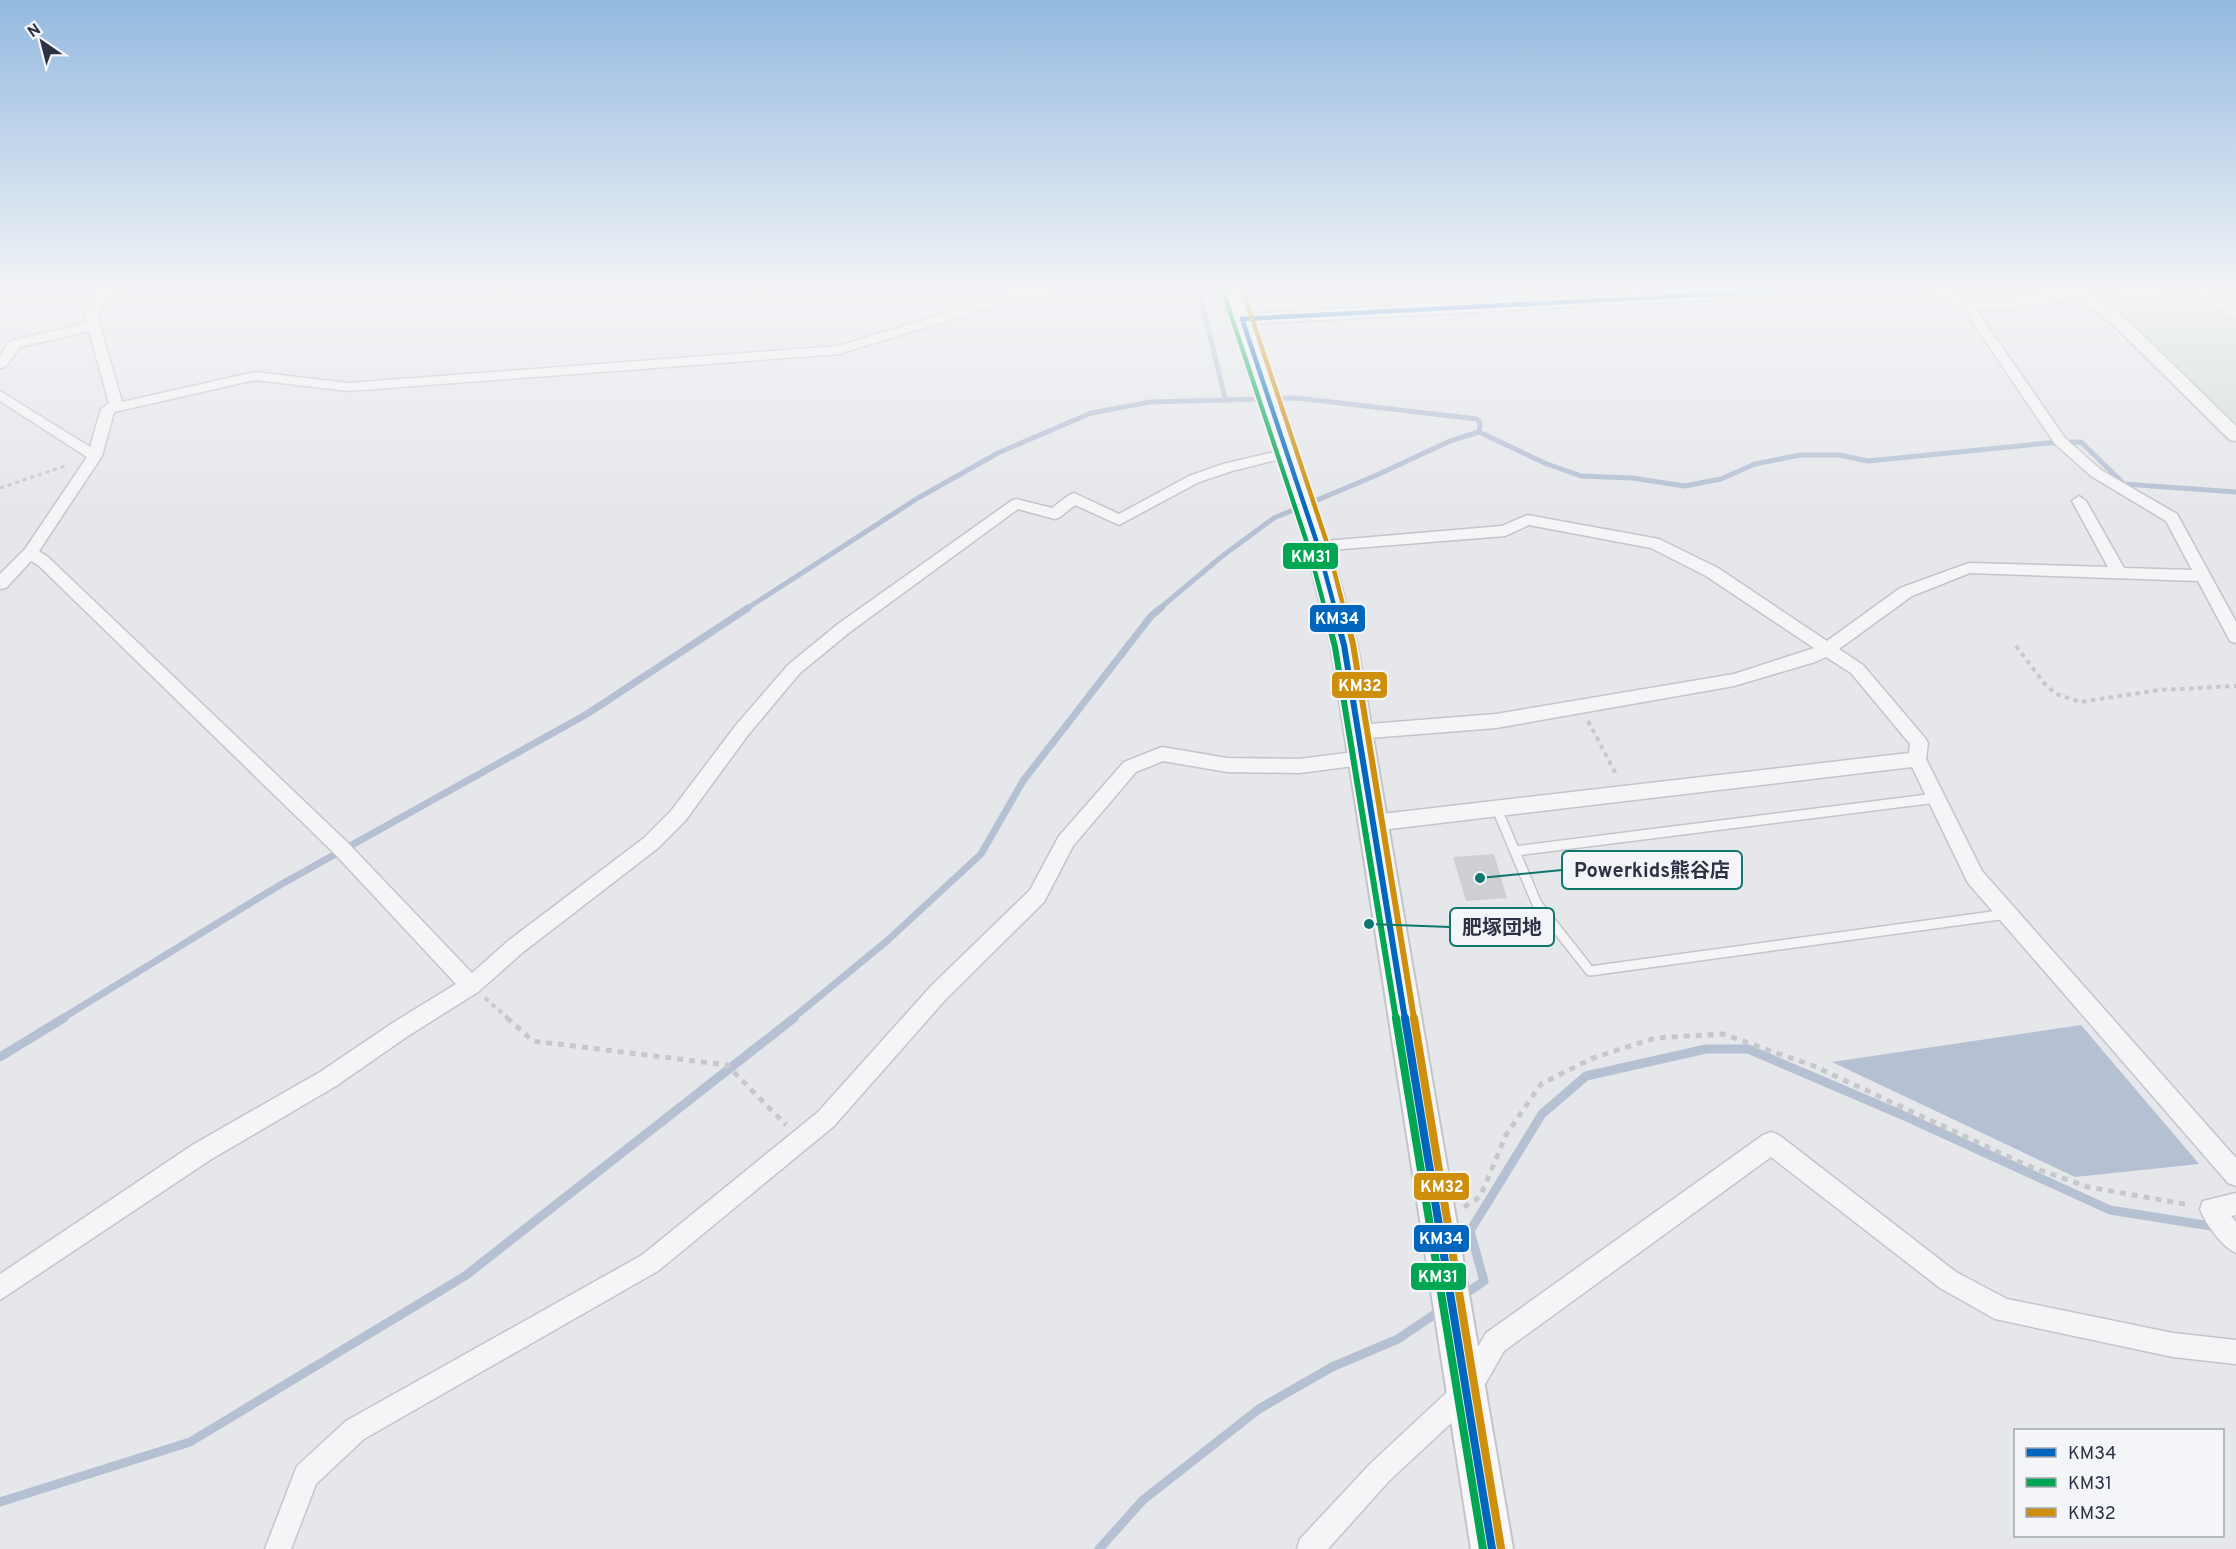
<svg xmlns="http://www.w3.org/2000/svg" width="2236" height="1549" viewBox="0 0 2236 1549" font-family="Overpass,'Noto Sans JP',sans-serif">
  <rect width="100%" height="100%" fill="#e5e7ea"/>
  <path fill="#d5ddd6" d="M1945,291h114l-42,7 -55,3z
    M2092,291h144v131z"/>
  <path fill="#b5c0d3" d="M2081,1025l118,139 -124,13 -243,-115z"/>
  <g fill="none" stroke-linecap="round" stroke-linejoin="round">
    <path stroke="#b5c0d3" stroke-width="5" d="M1199,291l26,107
      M746,609l172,-111 80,-45 93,-40 59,-11 147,-4 180,21 3,4 -1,9
      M1159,609l62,-52 53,-39 103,-43 73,-34 29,-9 68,32 34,12 51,2 53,8 36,-7 34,-15 45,-9h39l29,6 180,-18 33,-1 43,42 112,8"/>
    <path stroke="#b5c0d3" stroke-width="7" d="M61,1019l219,-134 307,-171 161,-106
      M792,1019l96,-79 93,-86 42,-73 129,-166 9,-7"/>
    <path stroke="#b5c0d3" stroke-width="9" d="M0,1057l64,-39
      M1462,1296l22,-15 -14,-50 72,-117 44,-38 120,-27h42l152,65 210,96 107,17
      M0,1502l190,-60 275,-166 329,-258
      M1099,1549l44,-49 116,-91 73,-42 66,-28 43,-29"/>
  </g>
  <path fill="#cecfd2" d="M1494,854l13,44 -41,3 -13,-44z"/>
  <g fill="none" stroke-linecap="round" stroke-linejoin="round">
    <g stroke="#c3c5c8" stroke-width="9">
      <path id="service-far1" d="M2122,291l20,4 21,-4
        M2201,291l35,25"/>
    </g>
    <g stroke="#c3c5c8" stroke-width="12">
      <path id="service" d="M1497,809l40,95 53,67 417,-57
        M1515,851l421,-53"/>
    </g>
    <g stroke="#c3c5c8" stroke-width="3">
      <path id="minor" d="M100,291h12l-15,24 25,87 133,-30 93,11 490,-37 174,-53 42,-2 -6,4 -30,4 -179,55 -491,37 -93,-11 -141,32 -12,44 -63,95 9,6 299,285 125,131 36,-32 136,-103 27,-27 65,-86 52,-60 50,-41 173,-123 5,-2 36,9 17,-13 5,-2 45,21 70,-38 34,-12 64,-15 7,4 -2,3 -60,15 -33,11 -80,43 -44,-20 -15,12 -5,2 -37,-10 -168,123 -50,41 -52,62 -63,86 -27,27 -136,105 -44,39 -70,44 -72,50 -126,74 -210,140v-26l194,-130 126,-72 74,-50 62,-38 -123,-132 -295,-287 -7,-4 -25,27 -6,1v-15l25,-25 62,-92 -87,-56v-10l90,56 11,-38 8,-6 -20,-72 -69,16 -15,20 -5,1v-13l10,-14 77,-18 -2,-8z
        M1967,301l4,1 94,136 36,32 76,44 59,108v21l-6,-2 -32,-60 -228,-8 -58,23 -73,53 24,16 62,73 3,5 -2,16 56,112 254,287v28l-8,-3 -260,-300 -56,-116 -539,64 -7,-3 -2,-5 2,-5 7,-3 536,-62 1,-9 -59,-71 -25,-16 -11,5 -81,24 -238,42 -139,11 -6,-2 -3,-5 3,-5 6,-2 139,-11 238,-40 80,-26 -108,-72 -55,-28 -122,-23 -24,11 -187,15 -8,-5 3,-4 189,-16 25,-11 132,24 59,29 109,73 73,-53 69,-25 139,4 -36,-66 7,-5 7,5 38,67 68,2 -26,-49 -75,-45 -36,-32 -94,-139z
        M1162,747l65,11 72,1 63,-8 6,2 3,5 -3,5 -6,2 -63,8 -72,-1 -64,-11 -27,11 -63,74 -29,56 -98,97 -112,127 -176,145 -294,168 -48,45 -25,65h-26l32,-83 49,-45 296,-166 176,-143 114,-127 98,-95 29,-54 65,-74z
        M1771,1132l8,3 177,137 51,27 166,34 63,7v24l-63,-7 -178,-38 -55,-31 -169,-131 -267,194 -28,49 -87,81 -61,68h-31l3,-10 71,-76 87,-81 28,-49 277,-198z
        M2236,1193v22l-5,1 5,6v31c-15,-7 -30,-29 -36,-44l3,-8z"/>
    </g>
    <g stroke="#c3c5c8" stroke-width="4">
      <path id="tertiary" d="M1684,291h102l-8,5 -536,28 -8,-5 8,-5z
        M1930,291h17c26,26 112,-11 147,3l33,26 109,106v15l-6,-1 -115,-114 -33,-26 -5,-2c-36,6 -123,25 -147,-7z"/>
    </g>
    <g stroke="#c2c4c8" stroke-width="4">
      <path id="primary" d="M1223,291h20l87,255 27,99 156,904h-42l-140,-904 -25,-99z"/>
    </g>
    <path stroke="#c6c8cc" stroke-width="3" stroke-dasharray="4 4" stroke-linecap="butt" d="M0,488l68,-23"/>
    <path stroke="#c6c8cc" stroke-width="4" stroke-dasharray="4.5 4.5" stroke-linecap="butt" d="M2016,646l28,37 12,11 24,8 79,-12 77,-4
      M1588,721l29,55
      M485,998l24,21"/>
    <path stroke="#c6c8cc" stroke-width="5" stroke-dasharray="6 6" stroke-linecap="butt" d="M507,1018l26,23 194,24 59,60
      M1464,1207l16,-10 26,-62 35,-51 52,-26 62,-20 68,-4 91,32 212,99 62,22 102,18"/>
    <use href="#service-far1" stroke="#f5f5f7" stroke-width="7"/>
    <use href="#service" stroke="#f5f5f7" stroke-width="9"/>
    <use href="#minor" fill="#f5f5f7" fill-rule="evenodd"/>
    <use href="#tertiary" fill="#f5f5f7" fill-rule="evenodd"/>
    <use href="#primary" fill="#f8f8f8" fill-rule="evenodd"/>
    <g stroke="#f4f5f9" stroke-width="8">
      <path id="bus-1-far2" d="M1242,319l76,227 17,63
        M1242,319l532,-28"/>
    </g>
    <g stroke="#f4f5f9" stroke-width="10">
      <path id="bus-1-far1" d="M1334,608l10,37 61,374"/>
    </g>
    <g stroke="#f4f5f9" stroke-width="13">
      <path id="bus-1" d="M1405,1018l87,531"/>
    </g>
    <g stroke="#f4f5f9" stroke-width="8">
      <path id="bus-2-far2" d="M1224,294l85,255 16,60"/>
    </g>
    <g stroke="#f4f5f9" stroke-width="10">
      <path id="bus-2-far1" d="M1325,608l10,39 61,372"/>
    </g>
    <g stroke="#f4f5f9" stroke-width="13">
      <path id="bus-2" d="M1396,1018l87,531"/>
    </g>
    <g stroke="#f4f5f9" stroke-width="8">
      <path id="bus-3-far2" d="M1243,291l84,252 17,66"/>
    </g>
    <g stroke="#f4f5f9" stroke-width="10">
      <path id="bus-3-far1" d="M1344,608l9,36 61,375"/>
    </g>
    <g stroke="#f4f5f9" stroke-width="13">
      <path id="bus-3" d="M1414,1018l87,530"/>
    </g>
    <use href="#bus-1-far2" stroke="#0065bd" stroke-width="4.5"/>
    <use href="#bus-1-far1" stroke="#0065bd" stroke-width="6"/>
    <use href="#bus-1" stroke="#0065bd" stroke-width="8"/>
    <use href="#bus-2-far2" stroke="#00a651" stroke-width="4.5"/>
    <use href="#bus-2-far1" stroke="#00a651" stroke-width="6"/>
    <use href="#bus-2" stroke="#00a651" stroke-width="8"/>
    <use href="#bus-3-far2" stroke="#ce8f0d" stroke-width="4.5"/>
    <use href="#bus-3-far1" stroke="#ce8f0d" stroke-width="6"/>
    <use href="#bus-3" stroke="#ce8f0d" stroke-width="8"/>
  </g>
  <linearGradient id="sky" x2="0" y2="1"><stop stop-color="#93b9e0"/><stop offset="0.57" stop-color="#f3f4f6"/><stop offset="1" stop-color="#f3f4f6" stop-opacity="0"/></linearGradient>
  <rect width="2236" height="508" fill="url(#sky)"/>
  <path fill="none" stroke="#0f766e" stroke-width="2" d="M1480 878L1562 870M1369 924L1450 927"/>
  <g fill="#0f766e" stroke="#f4f5f9" stroke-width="2">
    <circle cx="1480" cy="878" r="6"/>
    <circle cx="1369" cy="924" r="6"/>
  </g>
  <g fill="#f4f5f9" stroke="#0f766e" stroke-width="2">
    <rect x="1562" y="851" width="180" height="38" rx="6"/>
    <rect x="1450" y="908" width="104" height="38" rx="6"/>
  </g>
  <g font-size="20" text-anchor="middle" font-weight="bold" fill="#2c3243">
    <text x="1652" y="877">Powerkids熊谷店</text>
    <text x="1502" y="934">肥塚団地</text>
  </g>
  <g stroke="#f4f5f9" stroke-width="2">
    <rect x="1282" y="542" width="57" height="28" rx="6" fill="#00a651"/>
    <rect x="1309" y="604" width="57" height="29" rx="6" fill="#0065bd"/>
    <rect x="1331" y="671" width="57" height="28" rx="6" fill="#ce8f0d"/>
    <rect x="1413" y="1172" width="57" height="29" rx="6" fill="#ce8f0d"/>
    <rect x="1413" y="1224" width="57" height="29" rx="6" fill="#0065bd"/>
    <rect x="1410" y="1262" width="57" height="29" rx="6" fill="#00a651"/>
  </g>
  <g font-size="16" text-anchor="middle" font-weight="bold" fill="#fff">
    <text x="1311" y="562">KM31</text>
    <text x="1337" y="624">KM34</text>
    <text x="1360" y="691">KM32</text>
    <text x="1442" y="1192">KM32</text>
    <text x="1441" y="1244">KM34</text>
    <text x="1438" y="1282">KM31</text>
  </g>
  <rect x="2014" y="1429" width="210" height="108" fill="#f4f5f9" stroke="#a4a7b0" stroke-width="1.5"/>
  <rect x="2026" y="1448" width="30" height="9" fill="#0065bd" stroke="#a4a7b0" stroke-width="1.5"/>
  <text x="2068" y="1459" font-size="18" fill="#2c3243">KM34</text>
  <rect x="2026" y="1478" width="30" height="9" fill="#00a651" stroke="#a4a7b0" stroke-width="1.5"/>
  <text x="2068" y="1489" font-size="18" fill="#2c3243">KM31</text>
  <rect x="2026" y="1508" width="30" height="9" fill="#ce8f0d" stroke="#a4a7b0" stroke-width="1.5"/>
  <text x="2068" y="1519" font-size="18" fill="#2c3243">KM32</text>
  <g transform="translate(42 42) rotate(325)" stroke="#f4f5f9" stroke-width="4.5" paint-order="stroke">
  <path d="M0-4.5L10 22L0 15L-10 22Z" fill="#2c3243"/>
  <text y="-9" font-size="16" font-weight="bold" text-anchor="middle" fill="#2c3243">N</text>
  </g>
</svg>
